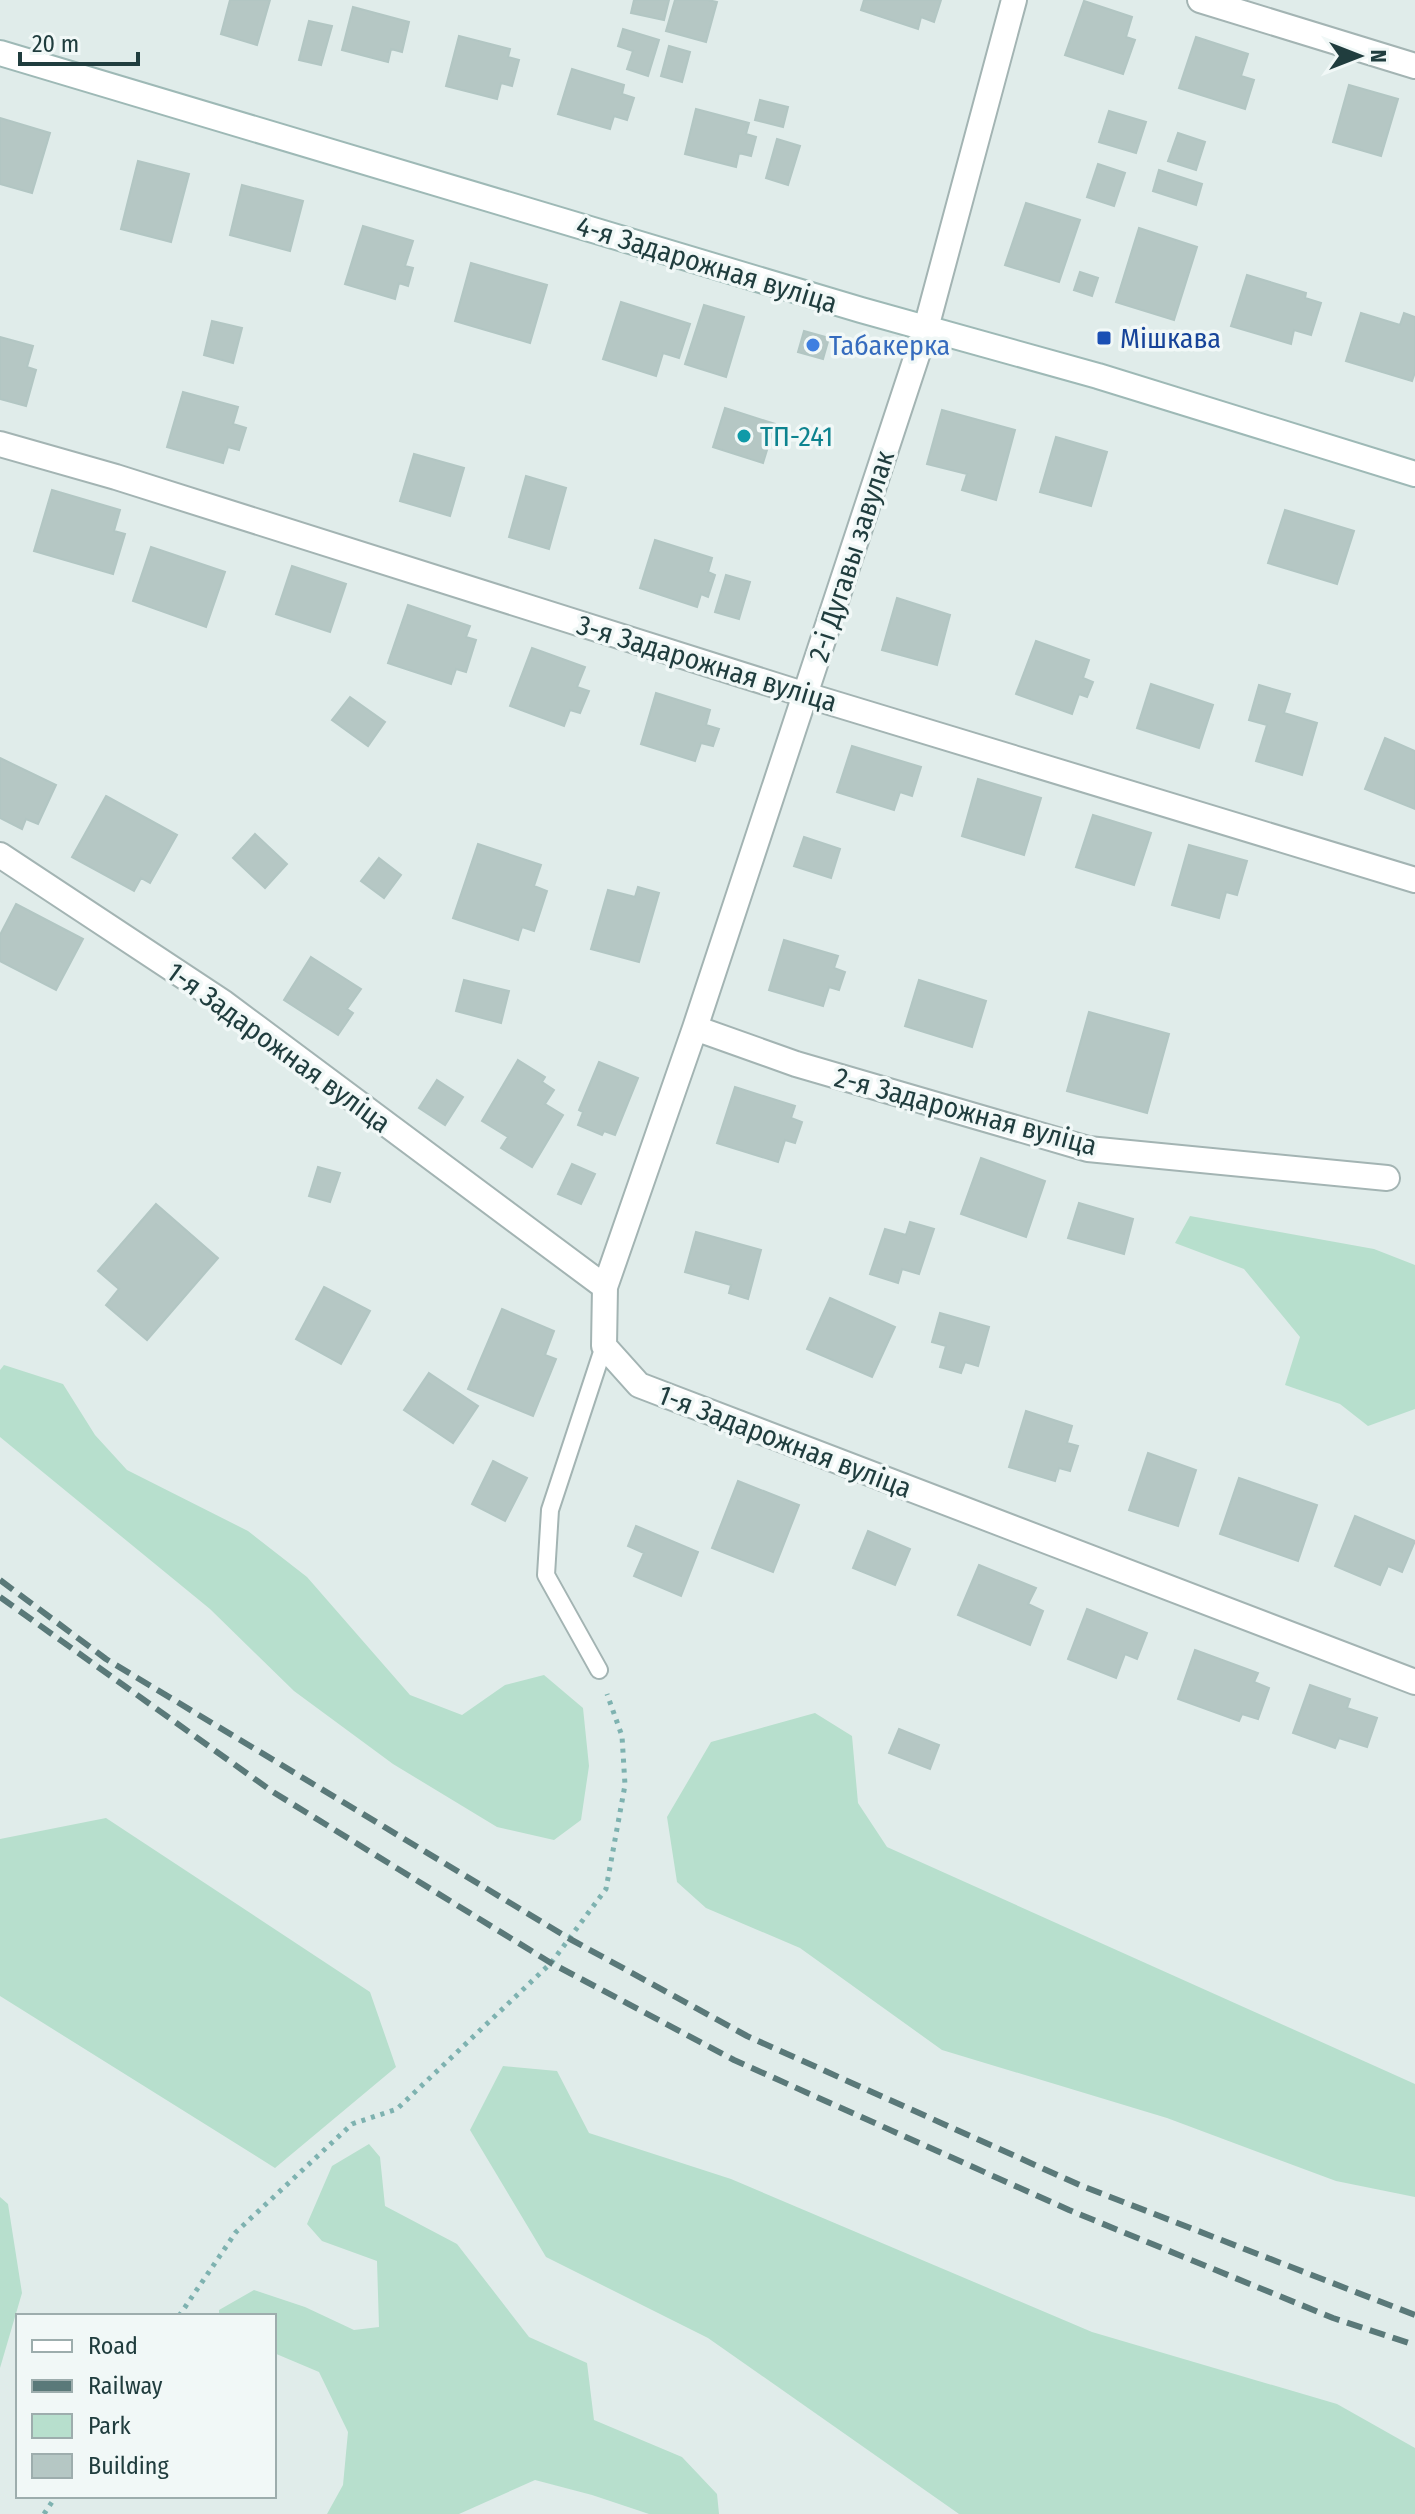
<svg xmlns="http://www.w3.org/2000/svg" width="1415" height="2514" viewBox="0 0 1415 2514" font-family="'Fira Sans Condensed',sans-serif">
  <rect width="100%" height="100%" fill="#e0ecea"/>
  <path fill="#b7dfcd" d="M1190,1216l184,33 41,16v144l-47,17 -28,-22 -55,-19 15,-48 -56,-68 -69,-26z
    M4,1365l59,19 32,51 32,35 121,61 59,46 103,118 52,20 43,-30 39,-10 39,33 6,58 -8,54 -27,20 -57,-13 -104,-63 -99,-73 -84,-82 -210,-172v-67z
    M815,1713l37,23 6,67 29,44 528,237v113l-79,-16 -169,-63 -225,-68 -142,-102 -94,-40 -29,-26 -10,-65 44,-75z
    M106,1818l264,174 26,75 -121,101 -275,-172v-157z
    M503,2066l54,5 32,62 142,46 361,153 245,72 78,44v66h-456l-251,-176 -162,-81 -76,-127z
    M369,2144l11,13 5,49 72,38 72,93 58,26 7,57 88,37 35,37 2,20h-70l-57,-19 -57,-15 -76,34h-132l16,-29 5,-53 -29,-60 -45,-19v-37h-55v-6l35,-20 51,17 49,23 25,-3 -2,-66 -55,-20 -15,-17 25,-58z
    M0,2197l8,7 14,89 -22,75z"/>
  <path fill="#b5c7c4" stroke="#b2c6c3" stroke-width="2" d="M230,0h40l-13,45 -36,-11z
    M634,0h35l-5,20 -33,-7z
    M675,0h33l9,2 -11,40 -40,-11z
    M864,0h77l-7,22 -13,-5 -3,12 -57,-19z
    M1084,1l48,16 -6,20 9,3 -12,34 -58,-19z
    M353,7l56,15 -7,30 -11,-3 -3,13 -46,-12z
    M309,21l23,5 -11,39 -22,-5z
    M623,29l36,11 -11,36 -21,-7 6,-18 -15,-5z
    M459,36l51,13 -2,8 11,3 -7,26 -11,-3 -4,16 -51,-13z
    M1196,37l52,17 -7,22 13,4 -9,29 -66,-21z
    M669,46l21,6 -8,30 -21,-6z
    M572,69l52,16 -2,9 12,4 -7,22 -13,-4 -4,13 -52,-15z
    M1349,85l49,14 -17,57 -48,-14z
    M760,100l28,7 -5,20 -28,-7z
    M696,109l53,14 -3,11 10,3 -5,19 -12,-3 -3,14 -51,-13z
    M1109,111l37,11 -10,31 -37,-11z
    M0,118l50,15 -18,60 -32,-9z
    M1178,133l27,9 -9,28 -28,-9z
    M777,139l23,7 -12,39 -22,-7z
    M138,161l51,13 -18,68 -50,-13z
    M1098,164l27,9 -11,33 -27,-9z
    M1159,170l43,14 -6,21 -43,-14z
    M242,185l61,16 -13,50 -60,-16z
    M1026,203l54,17 -21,62 -54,-17z
    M363,226l50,15 -8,25 8,2 -5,18 -9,-3 -4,16 -50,-15z
    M1139,228l58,19 -23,73 -58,-18z
    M471,263l76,22 -17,58 -75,-22z
    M1080,272l18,6 -6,18 -18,-6z
    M1247,275l59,18 -1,5 16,5 -10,32 -17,-5 -3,14 -60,-18z
    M621,302l69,22 -11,34 -16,-5 -7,23 -53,-17z
    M704,305l40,12 -18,60 -41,-13z
    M1361,313l39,12 4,-12 11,4v55l-3,9 -66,-20z
    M212,321l30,7 -9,35 -29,-8z
    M804,331l25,7 -6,21 -25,-7z
    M0,337l33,9 -6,21 9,3 -10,36 -26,-7z
    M183,392l55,15 -5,17 13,4 -7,22 -11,-3 -5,16 -56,-16z
    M725,408l50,16 -12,39 -50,-16z
    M942,410l73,20 -19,70 -34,-10 5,-16 -40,-10z
    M1056,437l51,15 -16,54 -51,-14z
    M414,454l50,14 -14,48 -50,-15z
    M526,476l40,12 -17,61 -40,-12z
    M52,490l68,20 -6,21 11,3 -12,40 -79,-23z
    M1285,510l69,21 -17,53 -69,-21z
    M655,540l57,18 -4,14 7,3 -7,22 -7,-3 -4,13 -57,-19z
    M151,547l74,25 -19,55 -73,-26z
    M292,566l54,18 -16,48 -54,-18z
    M726,575l24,7 -11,37 -24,-7z
    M897,598l53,17 -13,50 -55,-15z
    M408,605l62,21 -4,11 10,3 -10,32 -10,-3 -5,15 -63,-21z
    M1036,641l53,19 -6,18 10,4 -6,15 -8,-3 -7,20 -56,-20z
    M532,648l53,19 -8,20 12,4 -9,22 -10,-3 -6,16 -54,-20z
    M1151,684l62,21 -14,43 -62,-20z
    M1259,685l31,9 -6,19 33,10 -15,52 -46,-14 11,-36 -18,-5z
    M656,693l54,17 -4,15 13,4 -6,17 -12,-3 -6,18 -54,-17z
    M350,697l35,25 -17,24 -36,-26z
    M1385,738l30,13v58l-50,-20z
    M852,746l69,21 -9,29 -12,-4 -6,18 -57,-18z
    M0,758l56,27 -18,39 -12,-5 -4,10 -22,-11z
    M978,779l63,19 -17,57 -62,-19z
    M106,796l71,39 -27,48 -9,-5 -7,13 -62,-34z
    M1093,815l58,18 -17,52 -58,-18z
    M255,834l32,30 -22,24 -32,-30z
    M804,837l36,12 -9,29 -37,-12z
    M478,844l63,21 -7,21 13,5 -13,40 -12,-4 -4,13 -65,-22z
    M1189,845l58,16 -10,34 -11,-3 -7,26 -47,-13z
    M379,858l22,17 -17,23 -23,-17z
    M638,887l21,6 -20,69 -48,-13 17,-59 27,7z
    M16,904l67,35 -27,51 -56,-29v-26z
    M784,940l54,16 -4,12 11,4 -6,18 -10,-3 -6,19 -54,-16z
    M311,957l50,32 -14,20 6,4 -15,22 -54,-35z
    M464,980l45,11 -8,32 -45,-12z
    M919,980l67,21 -14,46 -67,-21z
    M1089,1012l80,22 -22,79 -80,-22z
    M518,1060l27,17 -3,5 12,8 -9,14 18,11 -31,52 -31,-19 7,-11 -26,-16z
    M599,1062l39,16 -23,57 -11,-4 -2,4 -24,-10 5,-13 -4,-2z
    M437,1080l26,17 -18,28 -26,-17z
    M735,1087l60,19 -4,12 11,4 -7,21 -10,-3 -7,22 -61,-19z
    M981,1158l64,23 -19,56 -65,-23z
    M572,1164l23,10 -14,30 -23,-10z
    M318,1167l22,6 -10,29 -21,-6z
    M1079,1203l54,16 -9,35 -56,-16z
    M156,1204l62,54 -71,82 -41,-35 13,-16 -21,-18z
    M910,1222l24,7 -15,45 -17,-5 -4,14 -28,-9 15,-45 21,6z
    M696,1232l65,18 -13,49 -19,-6 2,-8 -46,-13z
    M324,1287l46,24 -29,53 -45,-25z
    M830,1298l65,29 -23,50 -65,-28z
    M502,1309l52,22 -9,24 11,4 -23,57 -65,-27z
    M940,1313l49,14 -11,39 -13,-4 -4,11 -21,-6 6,-21 -14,-4z
    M429,1373l49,33 -25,37 -49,-33z
    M1026,1411l46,15 -5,17 11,3 -8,25 -11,-3 -4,13 -46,-14z
    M1148,1453l48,17 -18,56 -49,-16z
    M493,1461l34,17 -22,43 -33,-17z
    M1239,1478l78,27 -19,56 -78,-27z
    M738,1481l61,24 -26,67 -61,-24z
    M1355,1516l60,25 -13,31 -14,-6 -8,19 -45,-19z
    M636,1526l62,26 -17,44 -47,-20 10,-23 -16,-7z
    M868,1531l42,18 -15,36 -42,-17z
    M979,1565l57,23 -8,16 15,7 -13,34 -72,-30z
    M1087,1609l60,24 -10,26 -12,-5 -9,24 -48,-19z
    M1195,1650l63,23 -4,9 15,6 -11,31 -16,-5 -3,7 -61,-22z
    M1310,1685l40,14 -3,9 30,10 -10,29 -28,-9 -4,10 -42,-15z
    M899,1729l40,16 -9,24 -41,-16z"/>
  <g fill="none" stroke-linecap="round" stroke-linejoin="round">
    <g stroke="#a3b4b3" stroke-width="20">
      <path id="lane" d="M599,1670l-53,-95 4,-65 54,-164"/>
    </g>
    <g stroke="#a3b4b3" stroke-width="28">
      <path id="street" d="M1200,0l215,66
        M0,444l116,33 690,218 609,185
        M0,855l224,148 381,284 -1,59 35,39 776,297
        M695,1028l101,36 292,85 299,29
        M605,1287l90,-259 231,-700 88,-328"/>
    </g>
    <g stroke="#9eb9b6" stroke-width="28">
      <path id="secondary" d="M0,53l861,257 237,66 317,98"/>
    </g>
    <path stroke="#7eb2b0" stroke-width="5" stroke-dasharray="4 6" stroke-linecap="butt" d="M179,2316l57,-84 116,-108 45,-15 154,-146 55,-74 19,-104 -3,-49 -15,-42
      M44,2514l12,-18"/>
    <use href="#lane" stroke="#fff" stroke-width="16"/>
    <use href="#street" stroke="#fff" stroke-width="24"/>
    <use href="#secondary" stroke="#fff" stroke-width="24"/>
    <path stroke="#5a7979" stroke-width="6" stroke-dasharray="16 8" stroke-linecap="butt" d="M0,1580l106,79 464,280 177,97 335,150 333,129
      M0,1597l273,195 278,171 183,97 335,150 264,108 82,27"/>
  </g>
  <rect fill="#1a4fb4" stroke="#f1f8f7" stroke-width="3" x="1096" y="330" width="16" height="16" rx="4"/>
  <circle fill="#3f7fe0" stroke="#f1f8f7" stroke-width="3" cx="813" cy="345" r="8"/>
  <circle fill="#0f9aa8" stroke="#f1f8f7" stroke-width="3" cx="744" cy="436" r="8"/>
  <g text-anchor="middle" stroke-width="7" stroke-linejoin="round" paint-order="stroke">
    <g font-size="28" fill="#203d3e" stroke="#f1f8f7">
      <text transform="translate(707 264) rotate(17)" y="10">4-я Задарожная вуліца</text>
      <text transform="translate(851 556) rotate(-72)" y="10">2-і Дугавы завулак</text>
      <text transform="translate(707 663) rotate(17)" y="10">3-я Задарожная вуліца</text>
      <text transform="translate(279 1047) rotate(36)" y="10">1-я Задарожная вуліца</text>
      <text transform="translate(966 1111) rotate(15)" y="10">2-я Задарожная вуліца</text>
      <text transform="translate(785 1441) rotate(21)" y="10">1-я Задарожная вуліца</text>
    </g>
    <g font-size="28" fill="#164399" stroke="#f1f8f7" text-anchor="start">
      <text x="1120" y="348">Мішкава</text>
    </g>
    <g font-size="28" fill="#366cbe" stroke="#f1f8f7" text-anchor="start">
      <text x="829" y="355">Табакерка</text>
    </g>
    <g font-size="28" fill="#0d838f" stroke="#f1f8f7" text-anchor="start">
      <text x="760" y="446">ТП-241</text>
    </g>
  </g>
  <rect x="16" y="2314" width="260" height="184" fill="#f1f8f7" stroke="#9dadad" stroke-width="2"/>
  <rect x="32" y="2340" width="40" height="12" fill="#ffffff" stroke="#9dadad" stroke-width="2"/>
  <text x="88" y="2354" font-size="24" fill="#203d3e">Road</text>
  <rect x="32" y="2380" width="40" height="12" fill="#5a7979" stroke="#9dadad" stroke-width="2"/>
  <text x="88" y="2394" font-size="24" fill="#203d3e">Railway</text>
  <rect x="32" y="2414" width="40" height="24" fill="#b7dfcd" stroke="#9dadad" stroke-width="2"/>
  <text x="88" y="2434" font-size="24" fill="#203d3e">Park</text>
  <rect x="32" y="2454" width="40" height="24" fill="#b5c7c4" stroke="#9dadad" stroke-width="2"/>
  <text x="88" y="2474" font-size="24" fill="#203d3e">Building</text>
  <g transform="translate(1359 56) rotate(90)" stroke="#f1f8f7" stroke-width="6" paint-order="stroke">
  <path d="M0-6L14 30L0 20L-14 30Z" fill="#203d3e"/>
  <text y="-12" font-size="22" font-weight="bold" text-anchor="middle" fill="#203d3e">N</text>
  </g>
  <path d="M20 52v12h118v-12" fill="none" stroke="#203d3e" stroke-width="4"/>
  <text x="32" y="52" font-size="24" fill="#203d3e" stroke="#f1f8f7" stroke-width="6" paint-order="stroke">20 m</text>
</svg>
